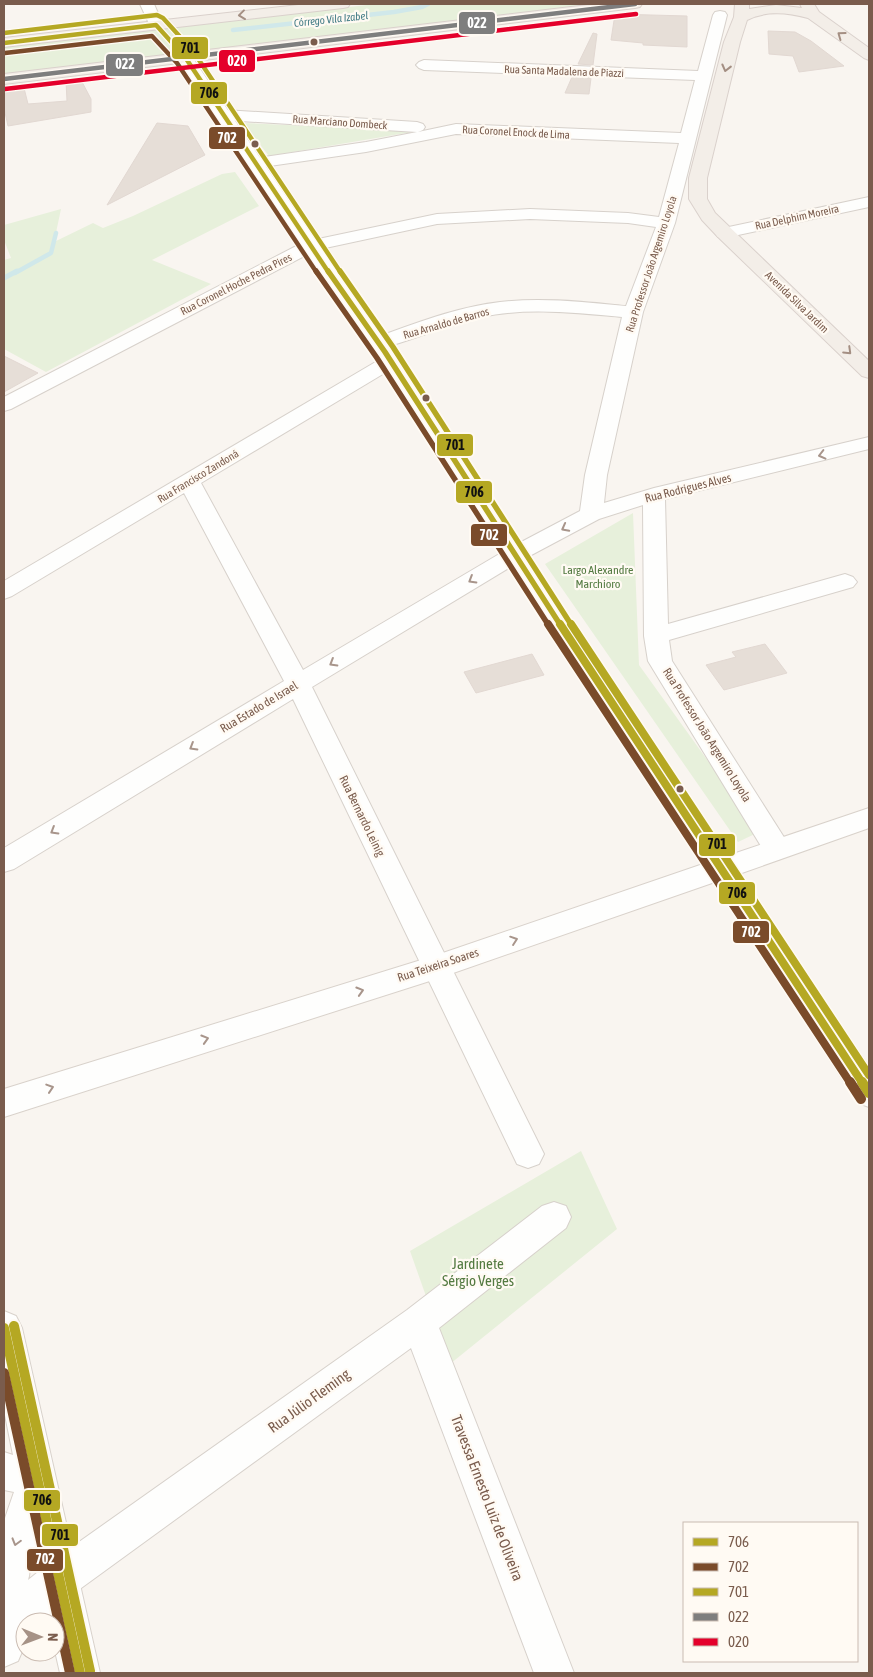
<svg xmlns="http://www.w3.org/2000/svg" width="873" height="1677" viewBox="0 0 873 1677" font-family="'Asap Condensed',sans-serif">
  <rect width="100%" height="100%" fill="#f9f5f0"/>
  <path fill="#e7f0db" d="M376,4h222l-413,53 -181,20v-32z
    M243,123l175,8 -149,25z
    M235,172l24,34 -107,54 59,24 -165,88 -42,-23v-89l7,-2 -7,-18v-15l57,-16 -7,33 39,-19 10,5 30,-12 89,-42z
    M633,513l6,152 120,167 -21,10 -193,-278z
    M581,1151l36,78 -167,135 -40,-113z"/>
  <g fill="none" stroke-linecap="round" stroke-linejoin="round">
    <path stroke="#d0e8ea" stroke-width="4.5" d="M233,30l161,-18 28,-5 6,-3
      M15,273l36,-20 5,-20"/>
    <path stroke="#d0e8ea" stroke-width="5" d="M4,278l13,-7"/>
  </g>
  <path fill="#e6ded7" stroke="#e2d8d2" d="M615,14l72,2v31l-44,-2v-2l-32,-3z
    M768,31l27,1 16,9 33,25 -45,6 -6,-16 -24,-2z
    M593,33l4,1 -4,31 -15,-1z
    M572,77l19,1 -2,16 -24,-1z
    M81,80l10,19v13l-83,14 -4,-18v-22l19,-2 5,20 39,-3 -1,-20z
    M157,123l31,3 17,29 -98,50z
    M4,356l34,17 -34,19z
    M765,644l22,29 -63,17 -18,-25 30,-8 -4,-5z
    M532,654l12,21 -68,18 -12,-21z"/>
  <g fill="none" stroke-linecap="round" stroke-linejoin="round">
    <g stroke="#d7d1cb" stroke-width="2">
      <path id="street" d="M720,11l5,1 2,3 -52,208 -32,89 -36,163 -3,28 50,-15 215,-51v12l-204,50 3,125 177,-50 8,3 4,5 -4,5 -184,53 3,21 115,181 4,7 -4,7 -10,4 -10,-4 -119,-195 -4,-25 -1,-131 -44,14 -77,41 -210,127 232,467 -5,10 -11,4 -11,-4 -224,-465 -279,170 -10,3v-24l280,-167 -100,-188 -172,103 -8,3v-18l380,-224 7,-2 7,2 3,4 -3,4 -197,118 102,187 203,-120 74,-39 5,-36 37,-158c-47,-4 -94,-10 -141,0 -35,8 -67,23 -102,32l-7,-2 -3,-4 3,-4c42,-15 84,-32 128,-37 42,-5 84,0 126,4l30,-79 -28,-4 -98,-4 -93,5 -121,26 -305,159 -7,2v-14l300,-155 133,-28 93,-5 98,4 31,4 20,-74 -223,-9 -90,18 -110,16 -6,-1 -2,-4 2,-4 116,-17 51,-10 -193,-12 -6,-2 -2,-3 2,-3 6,-2 193,12 6,2 2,3 -2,3 -5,2 38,-8 225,9 14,-53 -271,-10 -5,-2 -3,-3 3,-3 5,-2 274,11 15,-56 2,-3z
        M869,197v10l-145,31 -6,-1 -3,-4 3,-4 6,-1z
        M554,1202l12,4 5,11 -5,11 -127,100 135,345h-40l-123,-325 -338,246 -14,6 -14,-6 -6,-14 6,-14 362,-256 135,-104z"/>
    </g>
    <g stroke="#d9d2cb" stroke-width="2">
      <path id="secondary" d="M140,4h14l9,21 -2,3h-10z
        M185,52l5,2 128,190 77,108 129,200 203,304 142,-48v20l-130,46 130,193v40l-11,-4 -143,-221 -279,97 -432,138v-28l430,-133 269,-92 -201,-309 -127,-202 -74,-107 -124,-189 3,-3z
        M4,1311l12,5 6,12 78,345h-40l-5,-22v-29h-6l-2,-7 -8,7h-14l-1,25 -6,14 -14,6v-146l10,-29 -10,-2v-38l9,3 -9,-45zM33,1548l5,24 -10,8 1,-4z"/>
    </g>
    <g stroke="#dad1cc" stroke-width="2">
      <path id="primary" d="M307,4h43l-2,3 -5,1 -339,39v-9z
        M596,4h46l-2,3 -5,1 -631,76v-10z
        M735,4h14v5l27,-4 26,3 -2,-4h14l5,8 50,36v12l-5,-2 -56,-40c-20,-5 -41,-8 -61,2l-7,22 -33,136v21l8,14 154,148v17l-7,-2 -144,-139 -16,-17 -13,-21v-21l35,-136 10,-25z"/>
    </g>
    <use href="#street" fill="#fefefd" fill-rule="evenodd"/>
    <use href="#secondary" fill="#fefefd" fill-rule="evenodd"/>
    <use href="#primary" fill="#f3eee8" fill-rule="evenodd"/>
    <g stroke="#fffaf3" stroke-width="7">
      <path id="bus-1-far3" d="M4,43l152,-18 29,32 144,216"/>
    </g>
    <g stroke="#fffaf3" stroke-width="9">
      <path id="bus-1-far2" d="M328,271l57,81 176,274"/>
    </g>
    <g stroke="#fffaf3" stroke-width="11">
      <path id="bus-1-far1" d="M560,624l303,460"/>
    </g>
    <g stroke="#fffaf3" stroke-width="14">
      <path id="bus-1" d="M862,1082l7,11
        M4,1328l76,345"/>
    </g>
    <g stroke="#fffaf3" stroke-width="7">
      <path id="bus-2-far3" d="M5,53l147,-17 25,27 140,210"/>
    </g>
    <g stroke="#fffaf3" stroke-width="9">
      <path id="bus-2-far2" d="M316,271l61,87 172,268"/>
    </g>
    <g stroke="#fffaf3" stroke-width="11">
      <path id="bus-2-far1" d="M548,624l303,460"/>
    </g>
    <g stroke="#fffaf3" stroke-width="14">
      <path id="bus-2" d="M850,1082l11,17
        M4,1373l66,300"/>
    </g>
    <g stroke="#fffaf3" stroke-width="7">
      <path id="bus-3-far3" d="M4,33l153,-18 6,3 30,33 148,222"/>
    </g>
    <g stroke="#fffaf3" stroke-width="9">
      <path id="bus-3-far2" d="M340,271l53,76 179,279"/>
    </g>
    <g stroke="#fffaf3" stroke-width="11">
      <path id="bus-3-far1" d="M571,624l298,451"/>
    </g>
    <g stroke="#fffaf3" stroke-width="14">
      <path id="bus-3" d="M14,1326l76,345"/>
    </g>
    <g stroke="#fffaf3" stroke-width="7">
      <path id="bus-4" d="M4,79l631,-75"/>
    </g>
    <g stroke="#fffaf3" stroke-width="7">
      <path id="bus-5" d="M5,89l631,-75"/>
    </g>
    <use href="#bus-1-far3" stroke="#b5a823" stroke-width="4.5"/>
    <use href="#bus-1-far2" stroke="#b5a823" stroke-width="5.5"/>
    <use href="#bus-1-far1" stroke="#b5a823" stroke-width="8"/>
    <use href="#bus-1" stroke="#b5a823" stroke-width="10"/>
    <use href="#bus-2-far3" stroke="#7a4b2a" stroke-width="4.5"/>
    <use href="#bus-2-far2" stroke="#7a4b2a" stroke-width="5.5"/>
    <use href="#bus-2-far1" stroke="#7a4b2a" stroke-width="8"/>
    <use href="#bus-2" stroke="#7a4b2a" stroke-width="10"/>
    <use href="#bus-3-far3" stroke="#b5a823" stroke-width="4.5"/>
    <use href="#bus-3-far2" stroke="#b5a823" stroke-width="5.5"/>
    <use href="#bus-3-far1" stroke="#b5a823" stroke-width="8"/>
    <use href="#bus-3" stroke="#b5a823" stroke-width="10"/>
    <use href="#bus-4" stroke="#7e7e7e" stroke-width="4.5"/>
    <use href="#bus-5" stroke="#e4002b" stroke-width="4.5"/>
  </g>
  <defs><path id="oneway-chevron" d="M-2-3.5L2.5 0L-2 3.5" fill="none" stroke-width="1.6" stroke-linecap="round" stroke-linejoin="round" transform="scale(1.25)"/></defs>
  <g stroke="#a48f83">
    <use href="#oneway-chevron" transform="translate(242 15) rotate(173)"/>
    <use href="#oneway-chevron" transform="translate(841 35) rotate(-144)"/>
    <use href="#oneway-chevron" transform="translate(726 68) rotate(104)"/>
    <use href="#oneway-chevron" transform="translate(848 351) rotate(44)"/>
  </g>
  <g stroke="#a8958b">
    <use href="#oneway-chevron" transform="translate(822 455) rotate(166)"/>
    <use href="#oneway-chevron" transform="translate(565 528) rotate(152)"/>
    <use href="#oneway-chevron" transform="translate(472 580) rotate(149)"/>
    <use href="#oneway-chevron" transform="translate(333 663) rotate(149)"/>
    <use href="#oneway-chevron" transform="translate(193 747) rotate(149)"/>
    <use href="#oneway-chevron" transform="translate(54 831) rotate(149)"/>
    <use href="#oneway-chevron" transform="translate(514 940) rotate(-19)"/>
    <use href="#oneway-chevron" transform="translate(360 991) rotate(-17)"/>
    <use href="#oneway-chevron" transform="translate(205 1039) rotate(-17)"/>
    <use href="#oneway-chevron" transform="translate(50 1088) rotate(-18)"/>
    <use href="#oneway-chevron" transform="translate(16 1542) rotate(106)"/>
  </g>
  <g fill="#7a5c4d" stroke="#fffaf3" stroke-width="2">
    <circle cx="314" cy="42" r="4.5"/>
    <circle cx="255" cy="144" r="4.5"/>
    <circle cx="426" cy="398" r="4.5"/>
    <circle cx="680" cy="789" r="4.5"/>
  </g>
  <g text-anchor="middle" stroke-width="4.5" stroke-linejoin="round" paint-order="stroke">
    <g font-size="11" font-style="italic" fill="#437c86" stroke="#fffaf3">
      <text transform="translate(331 19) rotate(-6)" y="4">Córrego Vila Izabel</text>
    </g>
    <g font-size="11" fill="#7a5c4d" stroke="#fffaf3">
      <text transform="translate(564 71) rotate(2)" y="4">Rua Santa Madalena de Piazzi</text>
      <text transform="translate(340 122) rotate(4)" y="4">Rua Marciano Dombeck</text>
      <text transform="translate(516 132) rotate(3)" y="4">Rua Coronel Enock de Lima</text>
      <text transform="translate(797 217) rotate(-12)" y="4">Rua Delphim Moreira</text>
      <text transform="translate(651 264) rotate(-72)" y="4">Rua Professor João Argemiro Loyola</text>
      <text transform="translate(236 284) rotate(-27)" y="4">Rua Coronel Hoche Pedra Pires</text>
      <text transform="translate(797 302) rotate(44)" y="4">Avenida Silva Jardim</text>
      <text transform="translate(446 323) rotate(-16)" y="4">Rua Arnaldo de Barros</text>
      <text transform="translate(198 476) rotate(-31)" y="4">Rua Francisco Zandoná</text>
    </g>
    <g font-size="12" fill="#7a5c4d" stroke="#fffaf3">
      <text transform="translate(688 488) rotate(-14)" y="4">Rua Rodrigues Alves</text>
      <text transform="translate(259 707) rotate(-31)" y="4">Rua Estado de Israel</text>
      <text transform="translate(707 735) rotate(58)" y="4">Rua Professor João Argemiro Loyola</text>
      <text transform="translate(362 816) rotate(64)" y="4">Rua Bernardo Leinig</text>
      <text transform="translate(438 965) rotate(-18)" y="4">Rua Teixeira Soares</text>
    </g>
    <g font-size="12" fill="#537a41" stroke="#fffaf3">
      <text x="598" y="574">Largo Alexandre<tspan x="598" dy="14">Marchioro</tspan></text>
    </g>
    <g font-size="15" fill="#537a41" stroke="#fffaf3">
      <text x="478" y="1269">Jardinete<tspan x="478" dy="17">Sérgio Verges</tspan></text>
    </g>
    <g font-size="15" fill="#7a5c4d" stroke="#fffaf3">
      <text transform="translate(309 1401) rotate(-36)" y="5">Rua Júlio Fleming</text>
      <text transform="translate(487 1498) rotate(69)" y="5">Travessa Ernesto Luiz de Oliveira</text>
    </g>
  </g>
  <g stroke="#fffaf3" stroke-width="2">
    <rect x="458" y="11" width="38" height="24" rx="5" fill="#7e7e7e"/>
    <rect x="171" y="36" width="38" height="24" rx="5" fill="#b5a823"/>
    <rect x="218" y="49" width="38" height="24" rx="5" fill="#e4002b"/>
    <rect x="105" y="53" width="39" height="24" rx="5" fill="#7e7e7e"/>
    <rect x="190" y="81" width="38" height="24" rx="5" fill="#b5a823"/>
    <rect x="208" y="126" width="38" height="24" rx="5" fill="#7a4b2a"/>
    <rect x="436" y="433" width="38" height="24" rx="5" fill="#b5a823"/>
    <rect x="455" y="480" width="38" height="24" rx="5" fill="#b5a823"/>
    <rect x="470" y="523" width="38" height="24" rx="5" fill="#7a4b2a"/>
    <rect x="698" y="833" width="38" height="24" rx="5" fill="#b5a823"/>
    <rect x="718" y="881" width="38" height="24" rx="5" fill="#b5a823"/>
    <rect x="732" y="920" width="38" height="24" rx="5" fill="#7a4b2a"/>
    <rect x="23" y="1489" width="38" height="23" rx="5" fill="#b5a823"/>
    <rect x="41" y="1523" width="38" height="24" rx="5" fill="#b5a823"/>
    <rect x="26" y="1548" width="38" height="24" rx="5" fill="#7a4b2a"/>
  </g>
  <g font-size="14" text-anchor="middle" font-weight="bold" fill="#fff">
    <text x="477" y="28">022</text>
    <text x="237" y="66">020</text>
    <text x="125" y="69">022</text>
    <text x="227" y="143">702</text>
    <text x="489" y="540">702</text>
    <text x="751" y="937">702</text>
    <text x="45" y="1564">702</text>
  </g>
  <g font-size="14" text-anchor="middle" font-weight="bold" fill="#111">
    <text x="190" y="53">701</text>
    <text x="209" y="98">706</text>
    <text x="455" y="450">701</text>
    <text x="474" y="497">706</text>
    <text x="717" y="849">701</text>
    <text x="737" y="898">706</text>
    <text x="42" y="1505">706</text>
    <text x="60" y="1540">701</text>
  </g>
  <rect width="873" height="1677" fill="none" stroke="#7a5c4d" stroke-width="10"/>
  <rect x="683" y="1522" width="175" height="140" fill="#fffaf3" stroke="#cabbb1"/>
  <rect x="693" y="1538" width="25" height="8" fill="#b5a823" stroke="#cabbb1"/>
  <text x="728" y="1547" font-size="15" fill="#7a5c4d">706</text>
  <rect x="693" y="1563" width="25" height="8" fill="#7a4b2a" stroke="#cabbb1"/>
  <text x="728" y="1572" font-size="15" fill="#7a5c4d">702</text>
  <rect x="693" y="1588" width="25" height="8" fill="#b5a823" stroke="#cabbb1"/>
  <text x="728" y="1597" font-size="15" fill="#7a5c4d">701</text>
  <rect x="693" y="1613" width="25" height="8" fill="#7e7e7e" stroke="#cabbb1"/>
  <text x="728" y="1622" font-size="15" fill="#7a5c4d">022</text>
  <rect x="693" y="1638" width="25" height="8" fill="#e4002b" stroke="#cabbb1"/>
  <text x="728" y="1647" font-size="15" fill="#7a5c4d">020</text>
  <g transform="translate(40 1637) rotate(91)"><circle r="24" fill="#fffaf3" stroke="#cabbb1"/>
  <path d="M0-4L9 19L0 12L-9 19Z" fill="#a69286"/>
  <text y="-8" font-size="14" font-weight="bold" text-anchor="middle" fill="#7a5c4d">N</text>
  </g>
</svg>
